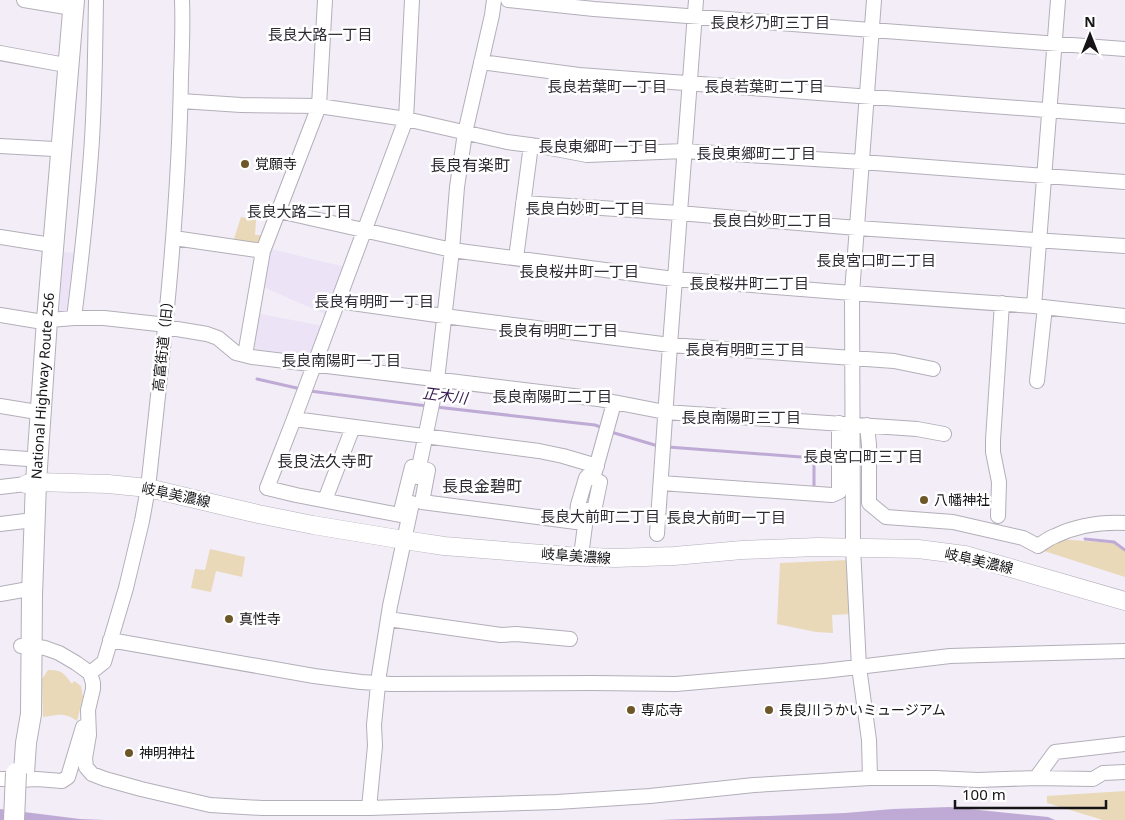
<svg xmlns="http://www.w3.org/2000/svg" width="1125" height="820" viewBox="0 0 1125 820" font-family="'Noto Sans','Noto Sans JP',sans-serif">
  <rect width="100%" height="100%" fill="#f2edf7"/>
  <path fill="#ece4f6" d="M271,249l74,18 -18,48 -66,-29z
    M63,252l16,1 -6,61 -14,-1z
    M256,313l67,13 -10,32 -62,-7z"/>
  <path fill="#e9d9b9" d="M241,217l15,3 -1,15h9l-8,10 -23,-3z
    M1057,539l57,4 11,8v26l-84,-27z
    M210,549l35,8 -3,20 -26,-6 -5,21 -20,-4 4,-19 10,1z
    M848,560l1,54 -17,1 1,18 -17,-1 -39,-8 3,-61z
    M48,670c14,0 16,3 24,14l2,-3 7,5 2,11 -6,24c-13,-9 -19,-6 -34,-4l-1,-38z
    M1125,791v29h-22l-56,-17v-7z"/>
  <path fill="#beaad4" d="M950,807l98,10 7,3h-395l185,-7 48,-4z
    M0,809l80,10 25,1h-105z"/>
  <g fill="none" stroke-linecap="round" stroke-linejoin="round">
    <path stroke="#beaad4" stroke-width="3" d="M257,379l44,10
      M310,391l117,15
      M436,407l159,18 8,3
      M611,432l47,14
      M668,447l146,11v31
      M1085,539l29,3 11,8"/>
    <g stroke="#b3afb9" stroke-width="16">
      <path id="minor" d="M24,0l42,7
        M412,0l-6,119 -112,300 -27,69 29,7 104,20 12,-48 16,3 -6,32 154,20 2,-17 8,-27 11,-12
        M508,0l86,9 531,40
        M0,53l60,11
        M481,62l98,13 546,41
        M181,101l60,4 78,1 87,13 101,23 38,5 42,8 97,-4 178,11 263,20
        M0,146l54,3
        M523,203l156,10 178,15 268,18
        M279,211l173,39 222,29 178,14 182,13 91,10
        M0,237l45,7
        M174,238l89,13
        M516,258l15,-113
        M338,301l106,15 226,29 224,16 39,8
        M1034,306l24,-306
        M0,315l37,6 37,-3h30l54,6 7,3 42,7 11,4 18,15 16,4 346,42 67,13 252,17 27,5
        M74,318c7,-55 13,-110 17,-164 4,-52 4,-103 5,-154
        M245,355l18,-104 56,-145 6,-106
        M1037,381l8,-74
        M0,406l31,5
        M294,419l245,32 24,5 34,10
        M867,425l2,20v58l17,14 67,5 70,16 15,8c6,-4 11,-8 17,-10 21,-10 47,-14 70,-13
        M0,457l28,2
        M594,475l20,-72
        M417,477l20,-97 15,-130 5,-63 8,-54 27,-118 2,-15
        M593,478l7,4 -7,34
        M661,483l171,12 7,-3v-69
        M0,487l26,-3
        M325,500l28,-73
        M998,516l1,-34 -6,-30v-12l9,-137
        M0,524l25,-3
        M657,534l13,-189 26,-345
        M581,556l6,-46
        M0,594l23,-4
        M388,619l113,16 15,-1 54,5
        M110,640l204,36 47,6 30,2 201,-1 84,1 148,-13 126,-15 175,-5
        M21,646h10l14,2 14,5 17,10 14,10 3,10v6l-5,21 1,25 -4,23 1,9 6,7 13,5 36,10 69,16 52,3h107l188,-6 93,-6 104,-11 116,-7h65l43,2 58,-2 57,1 10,-6 22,-1
        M90,673l14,-11 22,-74 16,-67 6,-33c15,-137 31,-274 33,-412 1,-25 2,-51 1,-76
        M870,778l-1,-38 -10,-73 -6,-120 -1,-254 22,-293
        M1036,778l19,-26 70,-8
        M0,779h13l8,1 16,-1 25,2 6,-4 15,-50
        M369,808l6,-62 -1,-21 5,-50 11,-69 22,-103"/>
    </g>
    <g stroke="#b3afb9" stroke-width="19">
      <path id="major" d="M26,484l10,-2 72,2 40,4 110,26 55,11 91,15 40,6 124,10 47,2 59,-2 68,-6 75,-3 101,2 47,6 160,46"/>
    </g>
    <g stroke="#b3afb9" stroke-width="22">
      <g id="highway">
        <path id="s1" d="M24,773l2,-30 5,-29 1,-119 4,-113 11,-162 27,-320"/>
      </g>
    </g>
    <use href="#minor" stroke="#fff" stroke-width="14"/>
    <use href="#major" stroke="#fff" stroke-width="18"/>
    <use href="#highway" stroke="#fff" stroke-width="20"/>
    <g stroke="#b3afb9" stroke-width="22" stroke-linecap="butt">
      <path id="highway-bridge" d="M14,820l2,-47"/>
    </g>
    <use href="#highway-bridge" stroke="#fff" stroke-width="20"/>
  </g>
  <g fill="#6e5727" stroke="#fff" stroke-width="2">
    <circle cx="245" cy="164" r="5"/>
    <circle cx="924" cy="500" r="5"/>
    <circle cx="229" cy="619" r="5"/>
    <circle cx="631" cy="710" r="5"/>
    <circle cx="769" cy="710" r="5"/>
    <circle cx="129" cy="753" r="5"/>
  </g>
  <g text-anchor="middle" stroke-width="5" stroke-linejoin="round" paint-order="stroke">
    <g font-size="14" fill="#161417" stroke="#fff" text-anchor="start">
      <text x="255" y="169">覚願寺</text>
      <text x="934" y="505">八幡神社</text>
      <text x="239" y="624">真性寺</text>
      <text x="641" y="715">専応寺</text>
      <text x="779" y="715">長良川うかいミュージアム</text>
      <text x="139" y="758">神明神社</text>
    </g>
    <g font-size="14" fill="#161417" stroke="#fff">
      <text transform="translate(163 343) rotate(-84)" y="5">高富街道（旧）</text>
      <text dy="5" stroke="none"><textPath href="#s1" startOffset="388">National Highway Route 256</textPath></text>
      <text transform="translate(176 495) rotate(12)" y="5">岐阜美濃線</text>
      <text transform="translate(576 556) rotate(4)" y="5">岐阜美濃線</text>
      <text transform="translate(979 561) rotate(13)" y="5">岐阜美濃線</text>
    </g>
    <g font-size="15" fill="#2d2a32" stroke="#fff">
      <text x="770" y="28">長良杉乃町三丁目</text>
      <text x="320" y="40">長良大路一丁目</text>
      <text x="607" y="92">長良若葉町一丁目</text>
      <text x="764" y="92">長良若葉町二丁目</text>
      <text x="598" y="152">長良東郷町一丁目</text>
      <text x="756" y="159">長良東郷町二丁目</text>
      <text x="585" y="214">長良白妙町一丁目</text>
      <text x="299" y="217">長良大路二丁目</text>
      <text x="772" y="226">長良白妙町二丁目</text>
      <text x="876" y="266">長良宮口町二丁目</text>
      <text x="579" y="277">長良桜井町一丁目</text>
      <text x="749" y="289">長良桜井町二丁目</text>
      <text x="374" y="307">長良有明町一丁目</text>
      <text x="558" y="336">長良有明町二丁目</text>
      <text x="745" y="355">長良有明町三丁目</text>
      <text x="341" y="366">長良南陽町一丁目</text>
      <text x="552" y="402">長良南陽町二丁目</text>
      <text x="741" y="423">長良南陽町三丁目</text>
      <text x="863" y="462">長良宮口町三丁目</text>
      <text x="600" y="522">長良大前町二丁目</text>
      <text x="726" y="523">長良大前町一丁目</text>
    </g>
    <g font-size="15" font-style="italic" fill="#381c51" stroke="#fff">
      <text transform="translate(445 396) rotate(7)" y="5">正木川</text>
    </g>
    <g font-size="16" fill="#2d2a32" stroke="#fff">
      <text x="470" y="171">長良有楽町</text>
      <text x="325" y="467">長良法久寺町</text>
      <text x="482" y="492">長良金碧町</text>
    </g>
  </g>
  <g transform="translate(1090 35)" stroke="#ffffff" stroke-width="4" paint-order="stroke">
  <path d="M0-4L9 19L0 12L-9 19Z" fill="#161417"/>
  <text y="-8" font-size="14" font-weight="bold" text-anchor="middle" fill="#161417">N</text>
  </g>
  <path d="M955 800v8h151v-8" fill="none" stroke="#161417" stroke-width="2.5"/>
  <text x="962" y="800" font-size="15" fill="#161417" stroke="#ffffff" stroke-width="4" paint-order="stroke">100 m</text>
</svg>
